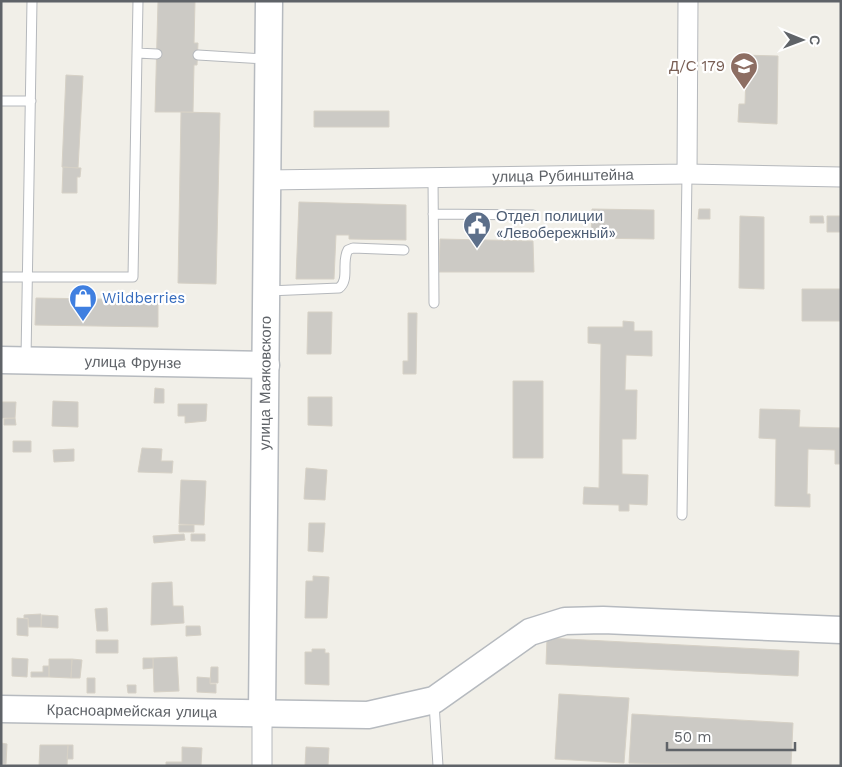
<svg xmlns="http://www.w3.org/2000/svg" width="842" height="767" viewBox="0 0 842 767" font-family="'Work Sans',sans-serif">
  <rect width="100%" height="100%" fill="#f1efe8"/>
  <path fill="#cccac5" stroke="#d6d1c6" d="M158,1h37l-1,42h4l-1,22h-3l-1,47h-38z
    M741,55l37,1 -1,68 -39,-2 1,-18h6l1,-31 -7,-1z
    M66,75l17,1 -5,92 -16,-1z
    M314,111h75v16h-75z
    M181,112l39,1 -4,171 -38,-1z
    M63,167l18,1 -1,9h-3v16h-15z
    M299,202l107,3v35l-57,-1v-4h-13l-2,44h-38z
    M592,209l62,1v29l-63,-1z
    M699,209h11v10h-12z
    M740,216l24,1v72l-25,-1z
    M810,216h13l1,7h-14z
    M827,216h14v16h-14z
    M440,239l93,2 1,31h-95z
    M802,289h39v32h-39z
    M36,298l122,2v27l-123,-2z
    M308,312h24l-1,42h-24z
    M408,313h9l-1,61h-13v-13h5z
    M623,321l11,1v9h18v25l-26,-1 -1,35h12l-1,49h-14v35l26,1 -1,30 -18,-1v7h-10v-6l-36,-1 1,-17 15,1 2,-144 -13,-1v-16h35z
    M513,381h30v77h-30z
    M155,388l9,1v14h-10z
    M308,397h24v29l-24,-1z
    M53,401l25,1v25l-26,-1z
    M1,402h15l-1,16h-14z
    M178,404h29l-1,17 -21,2v-7h-7z
    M760,409l40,1 -1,17 42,1v36h-6v-14l-27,-1 -1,45h3v13l-35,-1 1,-67 -17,-1z
    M15,418l1,7h-12v-6z
    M13,441h18v11h-18z
    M142,448l20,1 -1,12h12l-1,12 -34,-1z
    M74,449v12l-20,1 -1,-12z
    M306,468l21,2 -2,30 -21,-1z
    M181,480l25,1 -2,44 -25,-1z
    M309,523h16l-2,29 -15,-1z
    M179,525h15v7h-15z
    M184,534l1,6 -31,3 -1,-7z
    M191,534h14v7h-14z
    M313,576l16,1 -2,41h-22l1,-37h7z
    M172,582l1,24h10l1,17 -33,2 1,-42z
    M107,608l1,23h-11l-2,-22z
    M41,614v13h-12l-1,-9h-4v-3z
    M42,615l16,1v12l-17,-1z
    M17,618l11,1v17l-11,-1z
    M186,626h14l1,9 -15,1z
    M547,638l252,13 -1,25 -252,-12z
    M96,640h22v13h-22z
    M312,649h13v4h4v32l-24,-1v-32h7z
    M177,657l2,34 -25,1 -1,-34z
    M12,658l16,1 -1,18 -15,-1z
    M143,658h10v10l-10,1z
    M49,659h23l-1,19 -22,-1z
    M72,659l10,1 -2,18h-9z
    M43,666h6v11h-18v-5h12z
    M211,667h7v16h-8z
    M197,677l13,1v6h6v9l-19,-1z
    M87,678h8v15h-8z
    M127,685h9v8h-8z
    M559,694l70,4 -5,65 -69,-4z
    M632,714l161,9 -2,43 -162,-3z
    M1,743l6,1 -1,20h-5z
    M40,745h28l-1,21h-28z
    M68,745h5v14h-6z
    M182,747l20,1 -1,18h-35v-4h16z
    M306,747l23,1 -1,18h-23z"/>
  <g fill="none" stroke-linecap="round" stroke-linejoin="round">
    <g stroke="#b5b8bc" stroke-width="11">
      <path id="lane" d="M138,1l-1,52 20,1
        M198,55l68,4
        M1,101h30
        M433,178l1,125
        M433,214l100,1
        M1,277h132l4,-224
        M268,291l71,-3c11,-8 2,-27 9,-38l5,-2 51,2
        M26,358l6,-357
        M682,515l5,-341
        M434,703l4,63"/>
    </g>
    <g stroke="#b5b8bc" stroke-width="21">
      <g id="street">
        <path d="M687,174l154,3"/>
        <path id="s1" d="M267,180l420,-6 1,-173"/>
        <path d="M262,713v53"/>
      </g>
    </g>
    <g stroke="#b6babf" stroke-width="29">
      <g id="secondary">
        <path id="s2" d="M1,360l265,5"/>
        <path id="s3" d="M1,709l367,6 66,-15 96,-68 35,-11 38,-1 238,10"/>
        <path id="s4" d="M262,713l7,-712"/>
      </g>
    </g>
    <use href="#lane" stroke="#fff" stroke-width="9"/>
    <use href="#street" stroke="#fff" stroke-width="19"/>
    <use href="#secondary" stroke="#fff" stroke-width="26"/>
  </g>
  <defs>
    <g id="school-pin" transform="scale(1.4375)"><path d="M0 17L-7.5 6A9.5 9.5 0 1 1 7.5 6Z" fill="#8d6e63" stroke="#fff"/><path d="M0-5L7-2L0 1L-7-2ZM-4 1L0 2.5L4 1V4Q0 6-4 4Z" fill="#fff"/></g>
    <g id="civic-pin" transform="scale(1.4375)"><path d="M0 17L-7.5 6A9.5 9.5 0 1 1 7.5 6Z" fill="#5c6f8a" stroke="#fff"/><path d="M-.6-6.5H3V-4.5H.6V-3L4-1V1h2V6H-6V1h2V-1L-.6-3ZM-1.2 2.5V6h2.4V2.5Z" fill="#fff"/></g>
    <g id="shop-pin" transform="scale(1.4375)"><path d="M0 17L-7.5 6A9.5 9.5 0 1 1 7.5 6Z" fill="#3f7fe0" stroke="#fff"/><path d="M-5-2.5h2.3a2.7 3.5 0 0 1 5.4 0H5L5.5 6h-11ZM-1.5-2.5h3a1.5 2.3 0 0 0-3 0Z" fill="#fff"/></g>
  </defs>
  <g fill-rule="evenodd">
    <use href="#school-pin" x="744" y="66"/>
    <use href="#civic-pin" x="477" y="225"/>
    <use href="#shop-pin" x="83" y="298"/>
  </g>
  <g text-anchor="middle" stroke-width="4.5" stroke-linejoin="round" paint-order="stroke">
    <g font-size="15" fill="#785e54" stroke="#fff" text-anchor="end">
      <text x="725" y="71">Д/С 179</text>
    </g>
    <g font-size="15" fill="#5f6368" stroke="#fff">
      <text dy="5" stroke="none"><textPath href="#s1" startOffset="296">улица Рубинштейна</textPath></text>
      <text dy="5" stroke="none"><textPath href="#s2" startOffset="132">улица Фрунзе</textPath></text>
      <text dy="5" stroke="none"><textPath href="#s4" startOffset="330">улица Маяковского</textPath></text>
      <text dy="5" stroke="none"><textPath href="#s3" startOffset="131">Красноармейская улица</textPath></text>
    </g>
    <g font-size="15" fill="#4e5e75" stroke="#fff" text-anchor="start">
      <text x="496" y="221">Отдел полиции<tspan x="496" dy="17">«Левобережный»</tspan></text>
    </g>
    <g font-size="15" fill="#366cbe" stroke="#fff" text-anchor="start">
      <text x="102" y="303">Wildberries</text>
    </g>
  </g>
  <rect width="842" height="767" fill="none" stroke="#5f6368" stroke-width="5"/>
  <g transform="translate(802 40) rotate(91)" stroke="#ffffff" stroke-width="4" paint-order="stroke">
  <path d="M0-4L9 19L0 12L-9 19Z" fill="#5f6368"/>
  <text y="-8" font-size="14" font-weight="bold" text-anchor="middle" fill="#5f6368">С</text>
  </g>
  <path d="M667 742v8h128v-8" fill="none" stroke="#5f6368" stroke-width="2.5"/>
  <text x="674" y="742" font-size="15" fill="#5f6368" stroke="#ffffff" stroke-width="4" paint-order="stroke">50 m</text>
</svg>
